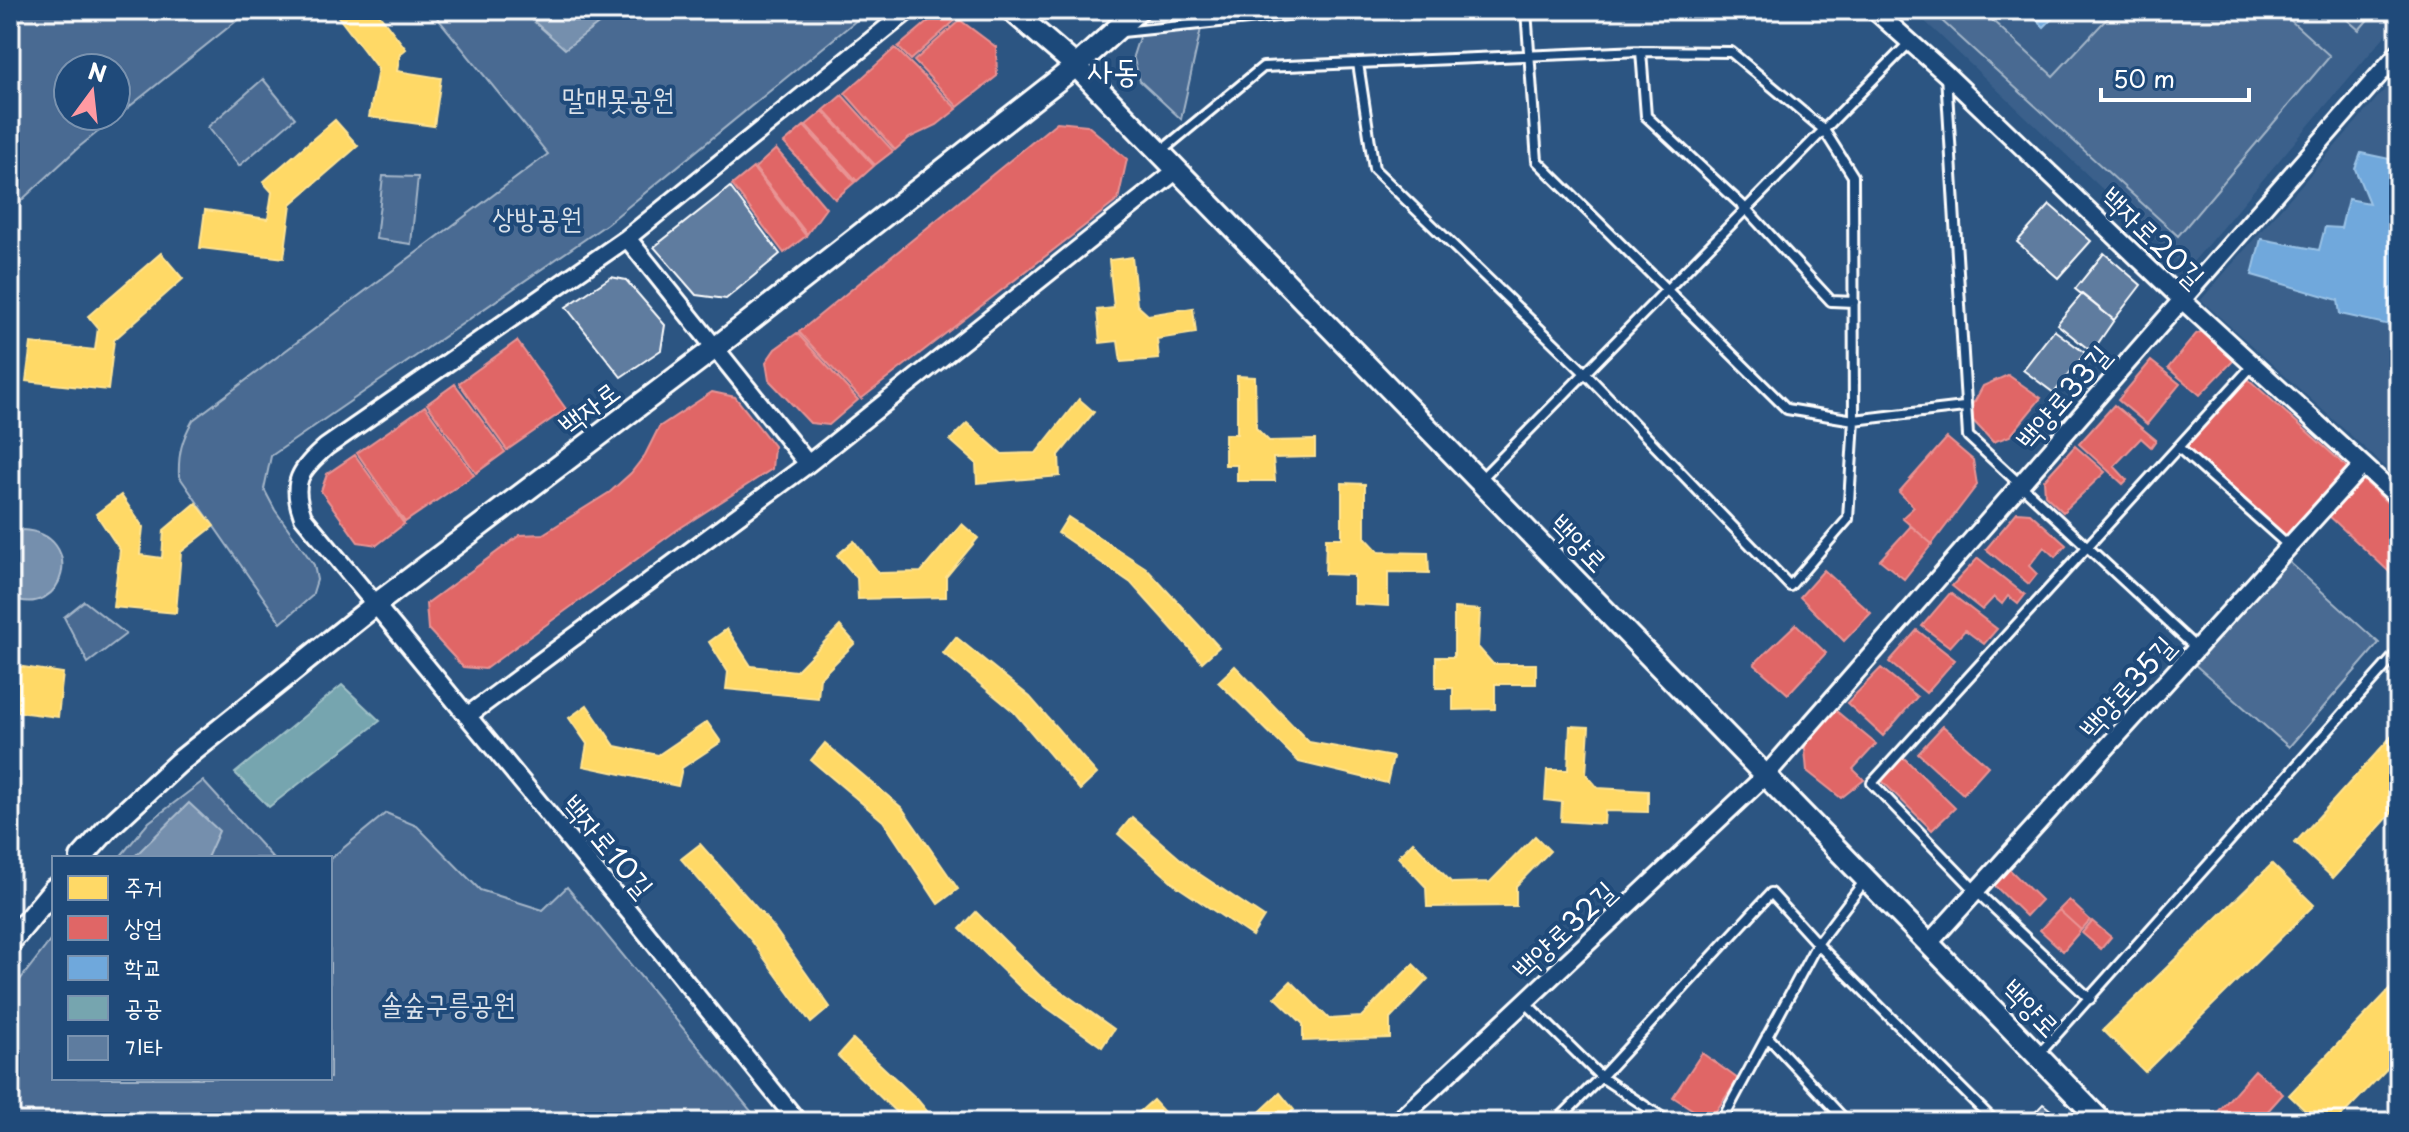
<svg xmlns="http://www.w3.org/2000/svg" width="2409" height="1132" viewBox="0 0 2409 1132" font-family="'Playpen Sans','Poor Story',sans-serif">
  <rect width="100%" height="100%" fill="#2c5582"/>
  <filter id="ink" filterUnits="userSpaceOnUse"><feTurbulence type="fractalNoise" baseFrequency=".0125" numOctaves="2"/><feDisplacementMap in="SourceGraphic" scale="16" xChannelSelector="R" yChannelSelector="G"/><feConvolveMatrix kernelMatrix="1 2 1 2 8 2 1 2 1" color-interpolation-filters="sRGB"/></filter>
  <g filter="url(#ink)">
    <path fill="#3b618b" d="M1913,10h486v9l-212,250z
      M2399,73v406l-198,-179z"/>
    <path fill="#486b92" stroke="#a4b5c8" stroke-width="2" fill-rule="evenodd" d="M10,10h240l-171,137 -69,64zM116,68v48h-48v-48z
      M431,10h438l-262,214 -336,232 -7,33 11,21 39,55 3,15 -5,16 -31,27 -102,-147c-1,-22 3,-37 14,-56l355,-266z
      M1930,10h51l72,66 62,-66h164l51,46 -152,180z
      M2336,10h40l-17,20z
      M1202,24l-21,95 -41,-38 -7,-25 8,-25z
      M263,79l32,39 -56,48 -31,-39z
      M383,176l35,1 -7,67 -35,-5z
      M2287,560l92,83 -90,104 -95,-83z
      M84,601l42,33 -38,29 -24,-46z
      M203,781l70,77h-154l30,-36z
      M386,813l31,13 63,64 63,20 24,-23 193,235h-734l-16,-9v-120l44,-57v142h276v-219z"/>
    <path fill="#748fad" stroke="#acbcce" stroke-width="2" d="M521,10h79l5,9 -40,30z
      M22,530c66,3 43,92 -12,67v-63z
      M189,803l30,28 -12,27h-68l-3,-3z"/>
    <path fill="#ffd966" stroke="#ffe494" stroke-width="2" d="M333,10h43l30,39 -6,5 -3,17 44,7 -7,48 -65,-9 9,-48z
      M335,120l23,26 -67,58 -7,54 -84,-10 5,-38 63,9 4,-27 -9,-10z
      M161,253l22,26 -69,61 -6,50 -82,-9 5,-38 64,7 3,-22 -10,-12z
      M1132,257l5,48 11,10 45,-7 3,25 -39,6 2,20 -38,3 -3,-21 -18,2 -3,-33 17,-2 -5,-48z
      M1237,376l18,1 1,51 13,13 46,-1v17l-42,1 2,23h-38v-16h-12v-31h12z
      M1079,399l15,13 -35,43 1,21 -83,7 -1,-20 -26,-23 17,-17 35,31 34,-1z
      M1342,483l23,1v53l14,15 49,1 1,20 -41,-1v34l-34,-2v-29l-29,-1 1,-36h16z
      M121,495l22,32 -3,28 22,3 2,-28 32,-27 18,23 -33,26 -5,61 -63,-6 7,-57 -24,-36z
      M1068,517l78,51 73,79 -17,15 -71,-79 -73,-50z
      M962,524l16,14 -32,39v20l-88,2 -1,-21 -20,-23 17,-14 25,32 42,-1z
      M1454,608l26,2 -2,37 15,17h43v20h-41v25l-42,1v-22h-17v-31h18z
      M840,626l15,17 -35,35 -2,20 -92,-9 2,-17 -19,-30 18,-13 24,37 45,5z
      M956,637l74,60 67,77 -17,16 -66,-78 -71,-59z
      M10,665l53,8 -5,44 -48,-6z
      M1235,666l74,76 84,15 -6,26 -88,-21 -81,-80z
      M587,705l28,41 43,9 49,-33 14,20 -39,26 -4,18 -95,-20 4,-22 -18,-26z
      M1570,726l19,1 -3,47 12,14 50,3v21l-43,-1 -1,13 -43,-3 1,-19 -17,-2 2,-30h21z
      M2399,728v77l-66,73 -38,-35z
      M825,743l77,65 56,81 -20,15 -55,-83 -72,-61z
      M1132,817l60,52 72,48 -12,19 -74,-49 -60,-53z
      M1535,836l15,15 -34,35v20l-89,1 -1,-20 -28,-30 15,-15 39,41 38,-1z
      M700,844l72,81 58,82 -19,16 -60,-83 -70,-81z
      M2272,864l42,41 -169,167 -42,-42z
      M976,912l64,64 74,53 -12,18 -77,-55 -65,-63z
      M1413,964l15,15 -38,40v19l-87,3v-17l-28,-27 16,-16 38,38 32,-2z
      M2393,986l6,6v64l-63,66h-19l-28,-27z
      M853,1039l64,60 19,23h-30l-68,-66z
      M1280,1093l14,17 -13,12h-32z
      M1153,1100l20,22h-29l-7,-8z"/>
    <path fill="#e06666" stroke="#e99494" stroke-width="2" d="M937,14l22,3 -48,43 -13,-13z
      M960,20l36,27 1,29 -39,31 -44,-46z
      M895,48l62,61 -20,16 -28,13 -14,12 -50,-57z
      M842,95l51,56 -18,14 -51,-55z
      M823,111l51,55 -17,15 -51,-56z
      M1057,122l30,3 40,34 -9,41 -257,199 -62,-67z
      M804,126l51,56 -20,17 -51,-56z
      M776,149l50,59 -19,26 -52,-66z
      M753,168l53,68 -22,17 -52,-68z
      M2212,327l24,31 -36,37 -32,-27 28,-34z
      M797,333l61,67 -29,25 -19,-2 -41,-43 -3,-18 9,-13z
      M517,341l49,68 -59,41 -48,-67z
      M2151,361l29,23 -33,40 -29,-24z
      M2008,375l33,23 -31,38 -17,6 -28,-30 10,-11 8,-15z
      M2247,378l100,89 -63,70 -100,-89z
      M455,384l50,68 -29,21 -49,-69z
      M712,392l23,5 39,49 -2,23 -95,61 -192,139 -22,-2 -35,-38 -2,-25 94,-69 23,-1 67,-42 21,-19 14,-18 14,-28z
      M2114,405l42,35 -5,7 -10,-9 -27,28 13,14 -4,4 -44,-40z
      M425,406l49,69 -69,47 -48,-69z
      M1947,438l26,22 4,25 -45,59 -30,-26 12,-11 -15,-15z
      M2075,446l30,26 -42,40 -18,-17 -1,-15z
      M355,455l49,69 -27,21 -19,-3 -37,-51 6,-17z
      M2361,478l38,36v67l-72,-67z
      M2017,512l13,1 36,32 -11,12 -11,-10 -15,19 8,8 -8,10 -43,-35z
      M1911,526l21,18 -28,35 -24,-19z
      M1978,558l47,37 -7,9 -10,-8 -6,8 -8,-7 -12,13 -30,-24z
      M1824,570l47,43 -27,28 -44,-44z
      M1950,593l47,36 -13,15 -19,-14 -15,17 -28,-21z
      M1796,624l30,29 -38,41 -34,-30z
      M1917,630l38,30 -29,33 -37,-31z
      M1881,668l36,29 -34,39 -36,-33z
      M1835,710l41,34 -23,25 11,11 -23,18 -34,-27 -3,-32z
      M1943,726l45,40 -25,28 -45,-41z
      M1903,757l52,51 -23,22 -51,-50z
      M2008,868l33,32 -15,16 -33,-32z
      M2069,900l21,20 -9,10 -22,-20z
      M2059,910l22,20 -18,21 -23,-21z
      M2092,921l19,16 -10,12 -19,-16z
      M1702,1053l36,26 -24,35 -10,3 -31,-20z
      M2255,1070l28,24 -25,28h-49z"/>
    <path fill="#6fa8dc" stroke="#9ac2e6" stroke-width="2" d="M2026,10h35l-17,17z
      M2361,153l38,8v166l-59,-13 -2,-14 -86,-25 9,-36 58,11 6,-23 16,1 7,-29 21,4 -14,-34z"/>
    <path fill="#76a5af" stroke="#9fc0c7" stroke-width="2" d="M342,685l38,36 -111,86 -34,-34z"/>
    <path fill="#5e7c9f" stroke="#fff" stroke-width="2" d="M730,187l50,67 -54,45 -30,-4 -42,-48z
      M2050,205l41,36 -33,37 -41,-36z
      M2104,253l37,32 -27,35 -39,-31z
      M611,277l15,3 39,45 -4,25 -40,27 -55,-70z
      M2082,294l32,26 -22,32 -35,-28z
      M2054,330l31,23 -31,40 -31,-23z
      M2043,1104l18,14 -4,4h-31z"/>
    <g fill="none" stroke-linecap="round" stroke-linejoin="round">
      <g stroke="#fff" stroke-width="14">
        <path id="service" d="M1526,10l11,151 250,248 67,11 110,-13
          M1122,32l214,-22
          M1641,51l5,65 100,93 85,92 23,1
          M1946,75l22,361 228,212
          M1160,152l103,-85 378,-16 90,1 93,78 29,46 1,244 -6,99 -58,67 -205,-213 -211,-204 -16,-106
          M2178,447l111,99
          M1479,481l431,-439
          M2090,999l-114,-108 -104,-108 381,-418
          M1525,1002l76,75 68,45
          M1767,1036l80,86
          M2038,1055l361,-404
          M1556,1122l45,-45 170,-184 52,57 172,172
          M1721,1122l96,-178 49,-65"/>
      </g>
      <g stroke="#fff" stroke-width="22">
        <path id="minor" d="M1874,10l72,64 236,226 217,198
          M627,238l181,226
          M467,716l341,-252 369,-294
          M1929,943l434,-478
          M798,1122l-163,-203 -332,-402c-13,-35 -3,-47 23,-70l301,-209 282,-228
          M1397,1122l369,-347 633,-723"/>
      </g>
      <g stroke="#fff" stroke-width="26">
        <path id="tertiary" d="M1011,10l65,56 1026,1056
          M81,858l27,-30 70,-65 197,-158 340,-257 361,-282 62,-56
          M10,942l44,-53"/>
      </g>
      <use href="#service" stroke="#1f4a7a" stroke-width="8"/>
      <use href="#minor" stroke="#1f4a7a" stroke-width="16"/>
      <use href="#tertiary" stroke="#1f4a7a" stroke-width="20"/>
    </g>
  </g>
  <g text-anchor="middle" stroke-width="8" stroke-linejoin="round" paint-order="stroke">
    <g font-size="28" fill="#dae1e9" stroke="#1f4a7a">
      <text x="618" y="109">말매못공원</text>
      <text x="537" y="228">상방공원</text>
      <text x="448" y="1014">솔숲구릉공원</text>
    </g>
    <g font-size="28" fill="#fff" stroke="#1f4a7a">
      <text transform="translate(2153 237) rotate(44)" y="10">백자로20길</text>
      <text transform="translate(2063 397) rotate(-49)" y="10">백양로33길</text>
      <text transform="translate(589 408) rotate(-37)" y="10">백자로</text>
      <text transform="translate(1579 543) rotate(46)" y="10">백양로</text>
      <text transform="translate(2127 687) rotate(-48)" y="10">백양로35길</text>
      <text transform="translate(608 846) rotate(50)" y="10">백자로10길</text>
      <text transform="translate(1564 930) rotate(-43)" y="10">백양로32길</text>
      <text transform="translate(2031 1008) rotate(46)" y="10">백양로</text>
    </g>
    <g font-size="32" fill="#fff" stroke="#1f4a7a">
      <text x="1113" y="82">사동</text>
    </g>
  </g>
  <rect width="2409" height="1132" fill="none" stroke="#1f4a7a" stroke-width="40"/>
  <rect x="20" y="20" width="2369" height="1092" fill="none" stroke="#fff" stroke-width="3" filter="url(#ink)"/>
  <rect x="52" y="856" width="280" height="224" fill="#1f4a7a" stroke="#7992af" stroke-width="2"/>
  <rect x="68" y="876" width="40" height="24" fill="#ffd966" stroke="#7992af" stroke-width="2"/>
  <text x="124" y="896" font-size="24" fill="#ffffff">주거</text>
  <rect x="68" y="916" width="40" height="24" fill="#e06666" stroke="#7992af" stroke-width="2"/>
  <text x="124" y="936" font-size="24" fill="#ffffff">상업</text>
  <rect x="68" y="956" width="40" height="24" fill="#6fa8dc" stroke="#7992af" stroke-width="2"/>
  <text x="124" y="976" font-size="24" fill="#ffffff">학교</text>
  <rect x="68" y="996" width="40" height="24" fill="#76a5af" stroke="#7992af" stroke-width="2"/>
  <text x="124" y="1016" font-size="24" fill="#ffffff">공공</text>
  <rect x="68" y="1036" width="40" height="24" fill="#5e7c9f" stroke="#7992af" stroke-width="2"/>
  <text x="124" y="1056" font-size="24" fill="#ffffff">기타</text>
  <g transform="translate(92 92) rotate(15)"><circle r="38" fill="#1f4a7a" stroke="#7992af" stroke-width="2"/>
  <path d="M0-6L14 30L0 20L-14 30Z" fill="#ff9aa2"/>
  <text y="-12" font-size="22" font-weight="bold" text-anchor="middle" fill="#ffffff">N</text>
  </g>
  <path d="M2101 88v12h148v-12" fill="none" stroke="#ffffff" stroke-width="4"/>
  <text x="2113" y="88" font-size="24" fill="#ffffff" stroke="#1f4a7a" stroke-width="6" paint-order="stroke">50 m</text>
</svg>
